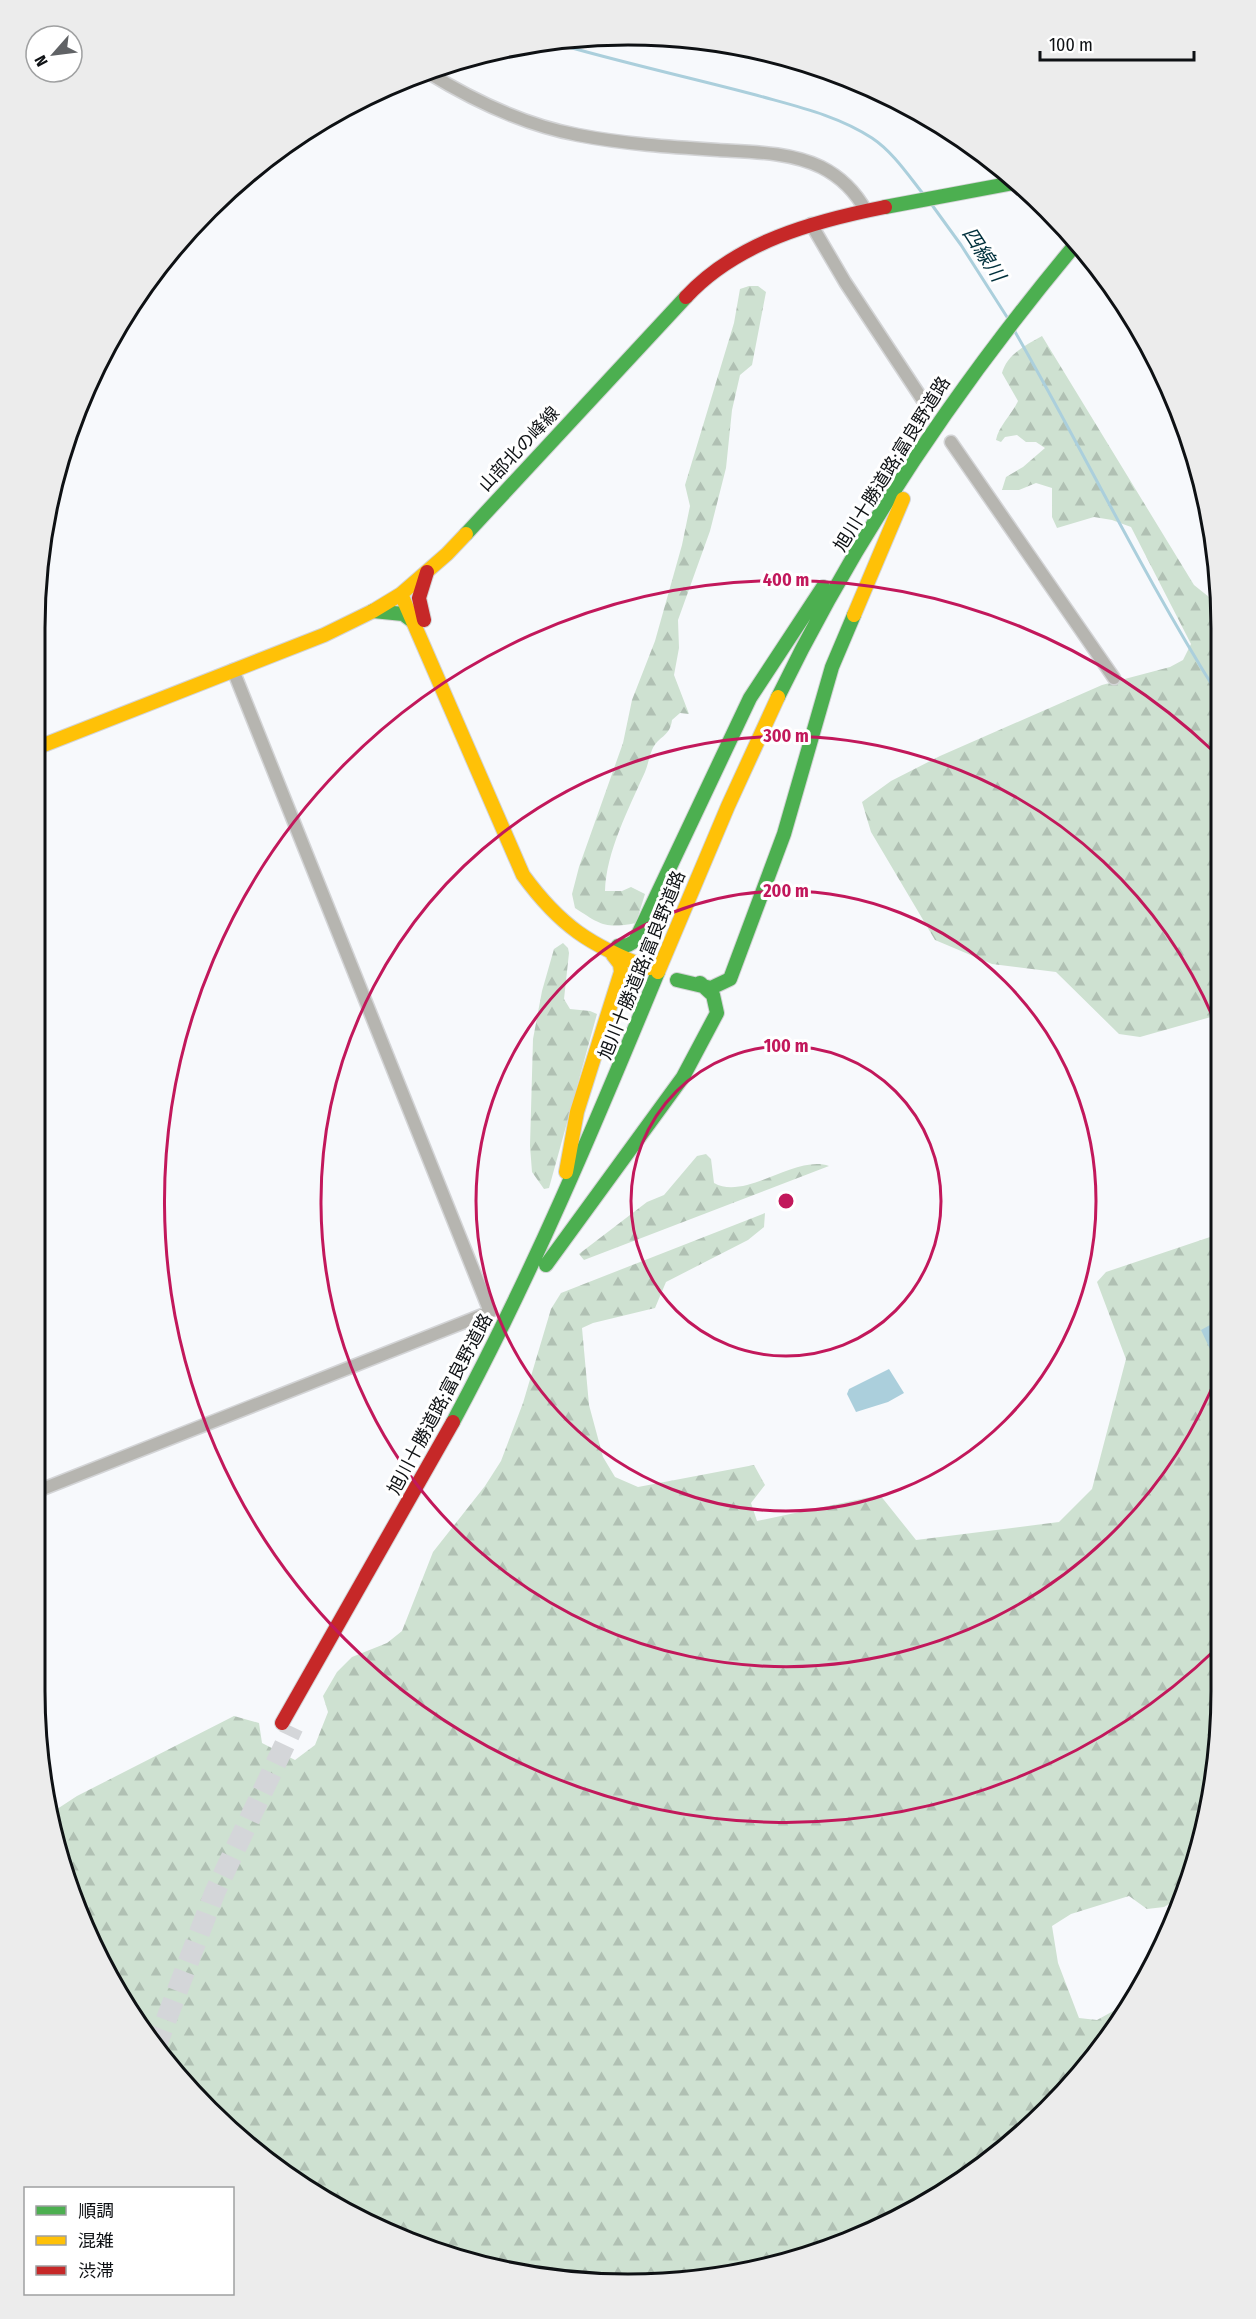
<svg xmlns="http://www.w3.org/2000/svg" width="1256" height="2319" viewBox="0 0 1256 2319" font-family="'Fira Sans Condensed','Noto Sans JP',sans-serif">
  <defs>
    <pattern id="forest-firs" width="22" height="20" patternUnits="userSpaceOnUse" patternTransform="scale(1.5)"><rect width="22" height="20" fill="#cee1d1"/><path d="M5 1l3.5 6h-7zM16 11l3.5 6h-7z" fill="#b0c0b3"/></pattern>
  </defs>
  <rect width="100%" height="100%" fill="#f7f9fc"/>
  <path fill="url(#forest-firs)" d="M749,286h9l8,6 -14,73 -12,10 -8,35 -6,58 -16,63 -32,89 1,28 -5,27 15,39 -9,-1 -8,7c-2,17 -14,16 -20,30 -3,7 -4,15 -7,22 -16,36 -39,80 -40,119h17l9,-4 14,7 -9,29c-31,6 -35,2 -61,-15l-3,-14 7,-27 44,-124 9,-43 23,-59 27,-96 8,-39 -5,-21 49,-162 6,-34z
    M1042,336l152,249 15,12 8,14 1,404 -78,22 -21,-3 -63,-62 -64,-8 -57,-24 -64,-108 -9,-30 29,-21 49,-25 162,-71 68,-18 13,-7 8,-16 -60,-117 -19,-7 -18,-3 -37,11 -5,-11v-29l-16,-5 -17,7h-17l4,-13 17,-10 22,-19 -9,-6h-10l-9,-7 -12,2 -4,5 -5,-2c2,-13 16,-26 22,-39l-16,-28c5,-19 24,-28 40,-37z
    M563,943l5,5 1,5 -5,46 6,10 20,2 7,3 -48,174 -5,1 -12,-17 -2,-26 3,-107 9,-48 12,-42z
    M706,1154l5,5 3,24c32,18 82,-29 115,-17l-245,94 -5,-6 68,-52 17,-7 33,-39z
    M765,1213l-1,14 -16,13 -82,42 -11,26 -62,15 -11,5 7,77 14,52 12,20 23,10 116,-22 11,20 -14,18 6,18 123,-26 36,45 143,-18 33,-33 34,-130 -29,-77 9,-10 113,-38 1,495 -19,116 -22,53 -15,9 -17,2 -18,-13 -58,18 -19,12 6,37 21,55 18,2 38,-21 -36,54 -79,84 -63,48 -102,54 -74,25 -114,19h-78l-114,-19 -74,-25 -102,-54 -63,-48 -79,-84 -43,-66 -48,-105 -18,-67 29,-19 157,-80 25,7 3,20 33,17 20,-15 13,-33 -5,-16 14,-24 15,-15 35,-14 15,-12 31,-79 52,-66 16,-25 22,-58 28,-94 10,-16z"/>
  <path fill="#abcfdc" d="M1219,1320v43l-2,1 -16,-34z
    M889,1369l15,24 -16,9 -32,10 -9,-18 2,-5z"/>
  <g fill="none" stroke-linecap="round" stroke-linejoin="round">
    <path stroke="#abcfdc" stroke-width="3" d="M551,42c68,20 137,35 205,53 39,11 81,20 116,43 21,14 36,37 52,57
      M932,205l29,40 46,72
      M1014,330c69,120 129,245 203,363"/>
    <path stroke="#d4d6d9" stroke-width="21" stroke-dasharray="21 10" stroke-linecap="butt" d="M155,2049l60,-157 78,-165"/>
    <g stroke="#d3d4d6" stroke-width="15">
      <path id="street" d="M427,72c47,29 97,53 151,63 46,9 93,12 140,15 34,2 72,2 103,17 20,10 34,24 45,44
        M811,224l34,58 83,126
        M951,442l163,236
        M35,1492l455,-180 -257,-642"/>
    </g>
    <g stroke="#d3d4d6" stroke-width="16">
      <path id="fast" d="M885,207l134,-25
        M466,534l220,-237
        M373,611l30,3 12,9
        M778,697c79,-163 181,-313 297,-452
        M618,946l10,-1 7,-4 115,-243 73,-111
        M677,980l34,8 19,-9 54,-145 48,-167 22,-52
        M546,1265l137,-188 34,-64 -4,-18 -13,-12
        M453,1422c78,-145 142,-297 205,-450"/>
    </g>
    <g stroke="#d3d4d6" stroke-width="16">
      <path id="slow" d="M401,594l122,281c37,51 68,71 126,93
        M854,615l49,-116
        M36,748l288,-113 49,-24 28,-17 46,-40 19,-20
        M658,972l70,-166 50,-109
        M566,1172l11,-60 44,-140 -1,-8 -7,-9"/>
    </g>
    <g stroke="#d3d4d6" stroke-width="16">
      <path id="jam" d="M686,297c51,-55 128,-76 199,-90
        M424,620l-5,-22 8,-26
        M282,1723l171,-301"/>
    </g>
    <use href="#street" stroke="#b6b5b0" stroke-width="12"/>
    <use href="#fast" stroke="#4caf50" stroke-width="14"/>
    <use href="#slow" stroke="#ffc107" stroke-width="14"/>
    <use href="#jam" stroke="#c62828" stroke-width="14"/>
  </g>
  <g fill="none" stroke="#c2185b" stroke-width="3">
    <circle cx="786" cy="1201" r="155"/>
    <circle cx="786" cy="1201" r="310"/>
    <path d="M1219 1371A465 465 0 1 1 1217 1027"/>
    <path d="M1217 1648A621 621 0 1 1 1213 751"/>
  </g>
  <g text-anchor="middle" stroke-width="6" stroke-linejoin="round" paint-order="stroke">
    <g font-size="18" fill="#0e1114" stroke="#fff">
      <text transform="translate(519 449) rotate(-47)" y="6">山部北の峰線</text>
      <text transform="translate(892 464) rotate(-58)" y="6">旭川十勝道路;富良野道路</text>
      <text transform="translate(642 965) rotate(-68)" y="6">旭川十勝道路;富良野道路</text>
      <text transform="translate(440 1404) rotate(-62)" y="6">旭川十勝道路;富良野道路</text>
    </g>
    <g font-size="20" font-style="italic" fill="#00303c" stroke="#fff">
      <text transform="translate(984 254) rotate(57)" y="7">四線川</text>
    </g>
  </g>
  <path d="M0 0H1256V2319H0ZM628 45H628A583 583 0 0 1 1211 628V1691A583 583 0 0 1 628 2274H628A583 583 0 0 1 45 1691V628A583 583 0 0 1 628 45Z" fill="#ececec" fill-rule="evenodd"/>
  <path fill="none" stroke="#0e1114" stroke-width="3" d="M628 45H628A583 583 0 0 1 1211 628V1691A583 583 0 0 1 628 2274H628A583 583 0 0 1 45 1691V628A583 583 0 0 1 628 45Z"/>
  <circle cx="786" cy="1201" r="9" fill="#c2185b" stroke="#fff" stroke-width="3"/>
  <g font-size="18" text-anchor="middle" font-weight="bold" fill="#c2185b" stroke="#fff" stroke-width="6" stroke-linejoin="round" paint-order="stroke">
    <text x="786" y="586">400 m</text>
    <text x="786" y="742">300 m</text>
    <text x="786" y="897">200 m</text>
    <text x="786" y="1052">100 m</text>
  </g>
  <rect x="24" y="2187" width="210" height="108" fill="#ffffff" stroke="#9fa0a1" stroke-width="1.5"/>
  <rect x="36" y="2206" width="30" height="9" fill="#4caf50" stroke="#9fa0a1" stroke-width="1.5"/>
  <text x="78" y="2217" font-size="18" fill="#0e1114">順調</text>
  <rect x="36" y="2236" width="30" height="9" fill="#ffc107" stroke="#9fa0a1" stroke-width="1.5"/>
  <text x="78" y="2247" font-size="18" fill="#0e1114">混雑</text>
  <rect x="36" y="2266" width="30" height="9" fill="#c62828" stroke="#9fa0a1" stroke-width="1.5"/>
  <text x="78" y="2277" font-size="18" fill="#0e1114">渋滞</text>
  <g transform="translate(54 54) rotate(242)"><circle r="28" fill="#ffffff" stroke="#9fa0a1" stroke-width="1.5"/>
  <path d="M0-4.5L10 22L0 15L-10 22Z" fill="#606265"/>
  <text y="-9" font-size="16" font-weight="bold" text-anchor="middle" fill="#0e1114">N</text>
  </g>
  <path d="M1040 51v9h154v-9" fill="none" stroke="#0e1114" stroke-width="3"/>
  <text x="1049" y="51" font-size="18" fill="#0e1114" stroke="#ffffff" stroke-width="4.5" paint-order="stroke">100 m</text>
</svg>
